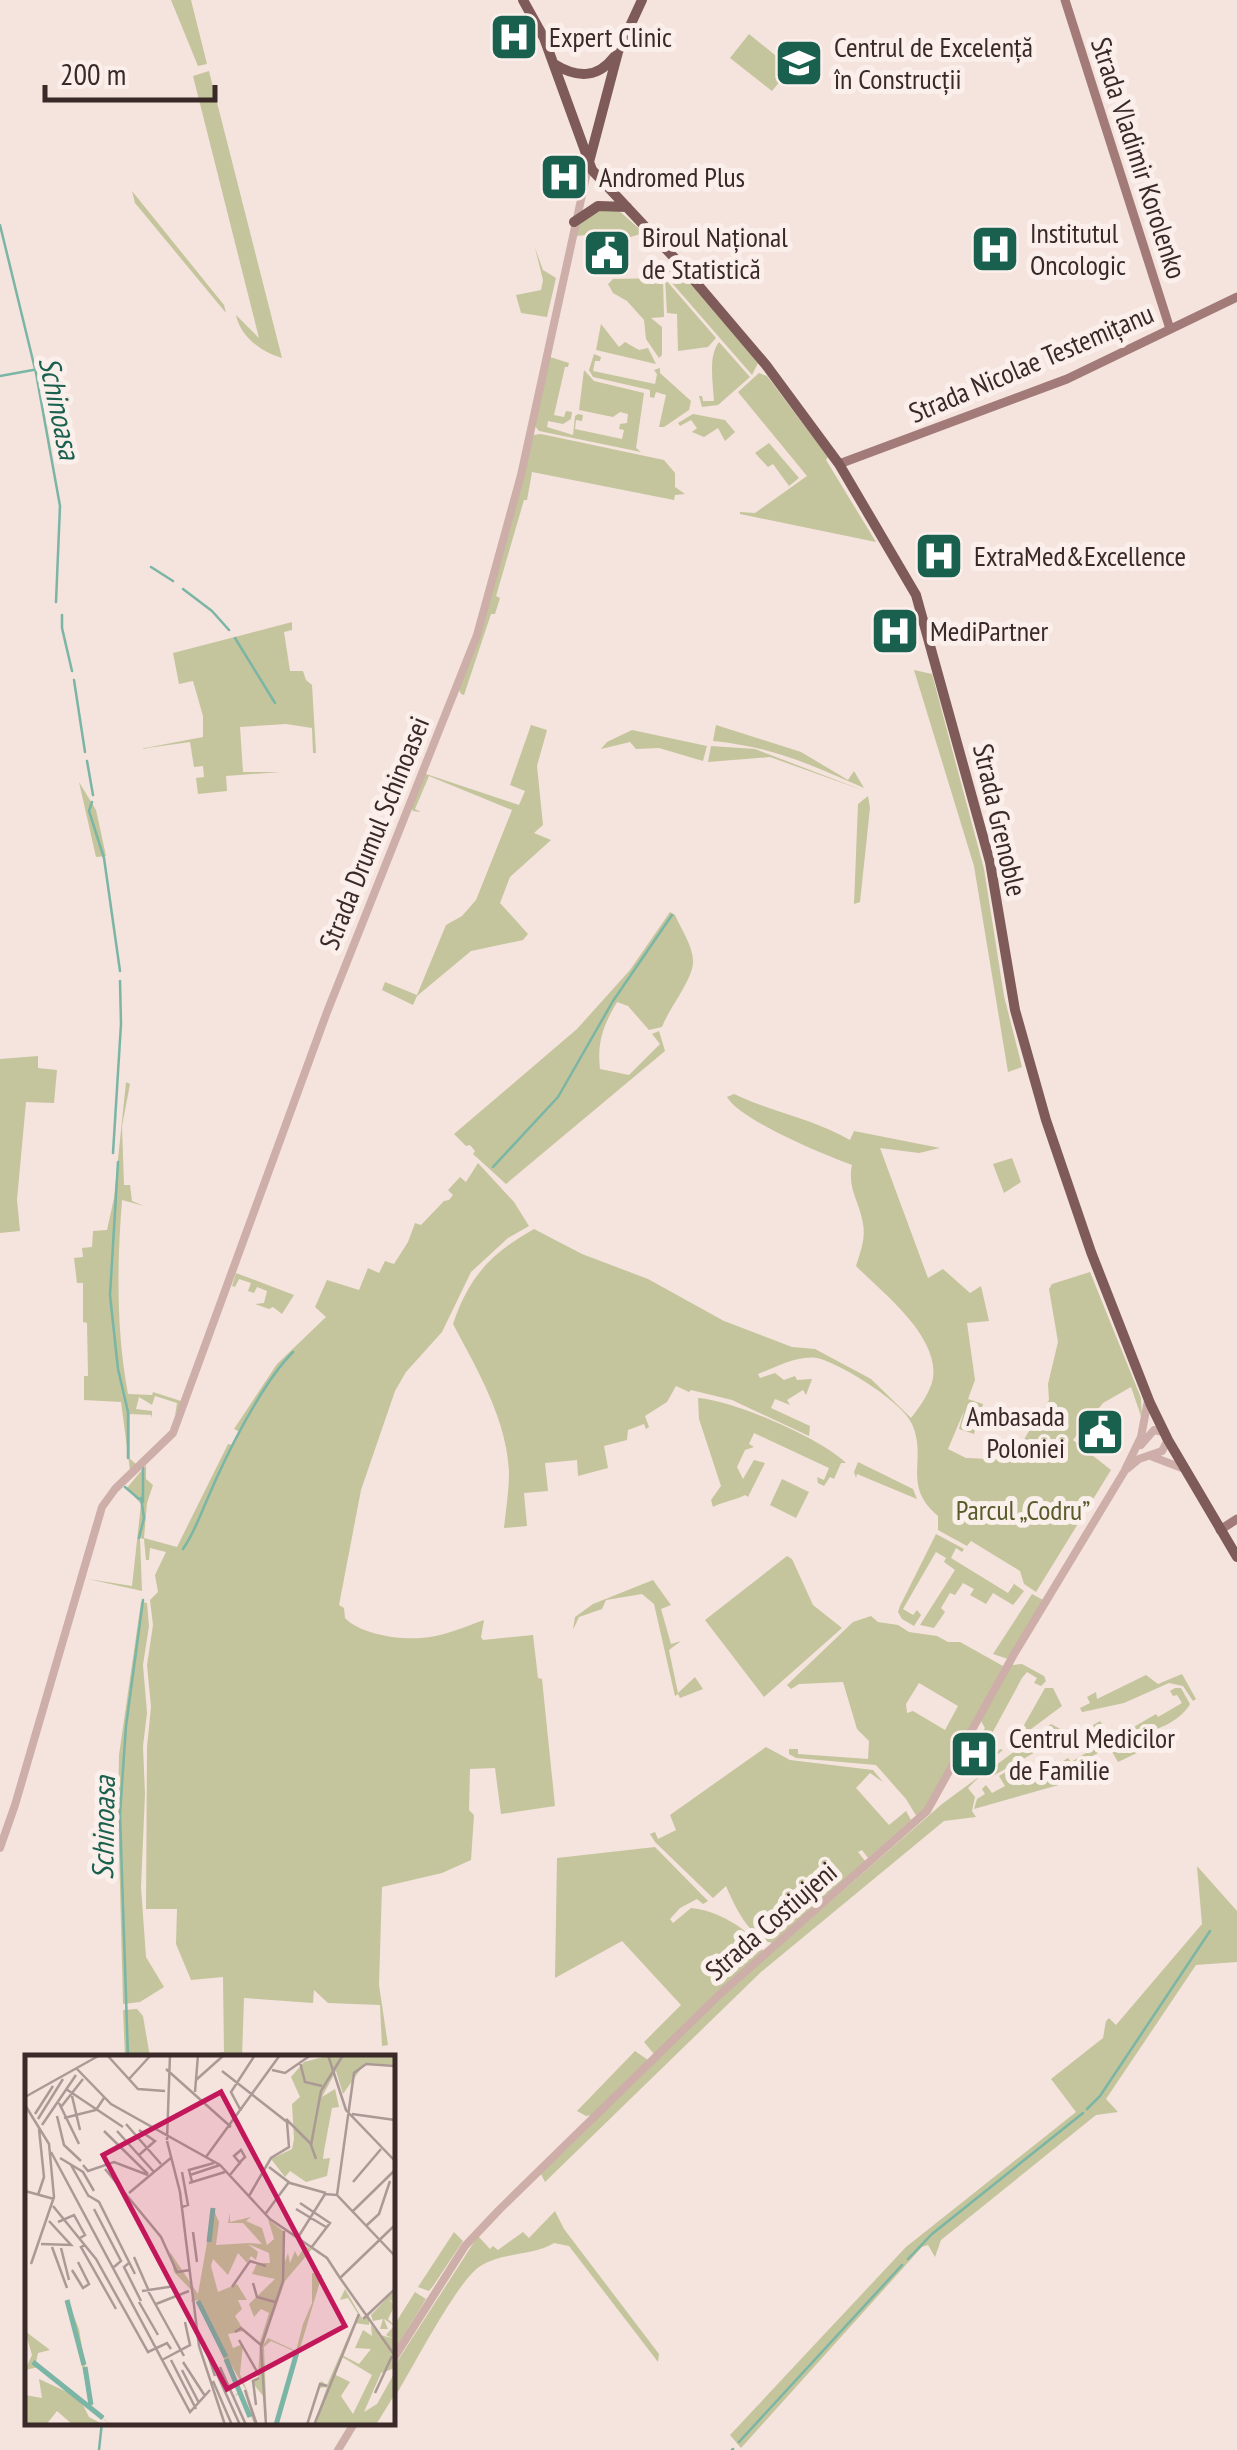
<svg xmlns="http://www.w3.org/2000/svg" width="1237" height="2450" viewBox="0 0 1237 2450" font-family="'PT Sans Narrow',sans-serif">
  <rect width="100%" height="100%" fill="#f5e3dd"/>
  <path fill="#c4c59c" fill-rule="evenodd" d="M171,0h20l16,64 -9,2z
    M749,34l42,34 -19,23 -42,-33z
    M209,71l73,287c-20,-5 -42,-22 -46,-43l23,23 -66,-262z
    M132,191l92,114 2,8 -91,-110z
    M617,209l27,24 -17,5 -11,-6 -40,4v-8l15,-17z
    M535,248l8,22 13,8 -9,39 -26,-4 -5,-18 25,-5 2,-10z
    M675,266l83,97 -6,12 -87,-100z
    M663,278l1,39 -13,1 11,9v28l-3,3 -13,-19 -2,-19 -17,-19 -14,-8 -5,-9 5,-5z
    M665,279l51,59 -8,9 -30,4 -1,-37 -10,-1z
    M601,324l18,23 6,-5 14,8 9,-2 8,16 -60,-14z
    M719,342l31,35 -32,28 -16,2 -3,-11h3l1,5h11c-1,-19 -6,-45 5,-59z
    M594,354l7,3 -1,4h-5l-2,10 62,13 2,-10 -3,-4 6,-2v5l31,28 -2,9 -25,17h-5l7,-32 -10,-3 -2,6 -4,-1v-7l-57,-13 -4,-7z
    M550,357l19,6 -1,4h-3l-11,48 10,2 2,-6 6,1 -1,7 -8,5 -15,-3 -1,6 26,8 2,-19 3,-2 5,1 -1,6 -6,-1 -1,9 47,10 2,-9 -5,-1 1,-5 7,-1 1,-9 -8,-2 -7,5 -34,-7 5,-40 10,11 50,12 -8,55 5,4 -102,-21 -4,-5z
    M759,373l8,3 61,81 -2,3 50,82 -136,-28v-2l15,1 52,-37 -69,-84z
    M693,414l32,6 10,12 -10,9 -7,-13 -14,9 -12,-5 5,-4 -6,-8 -11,6 -2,-3z
    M541,434l123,26 11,13v14l10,7 -10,1 -1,5 -142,-28 -5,28h-3l-28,96 4,2 -5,16h-4l-27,81 -3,-1 -2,-4c29,-84 55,-168 74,-255z
    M769,443l30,35 -10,8 -16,-22 -5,3 -13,-14z
    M292,622v8l-8,2 6,39h13l3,9 6,5 4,68h-3l-1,-25 -26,-4 -46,3 3,45h38l-55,4 1,15 -29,3 -2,-16 8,-1 -1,-11 -9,1 -4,-25 -50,7 63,-12v-21l-10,-35 -14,3 -6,-31z
    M914,670l18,4 52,195 20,127 18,71 -14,5 -34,-206z
    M531,725l16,5 -10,36 6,59 -9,8 17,7 -41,37 -10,26 28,31 -5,6 -52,11 -54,45 -4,9 -31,-15 3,-8 32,13 29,-70 16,-9 14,-16 36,-90 -83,-34 -14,33 6,3 -8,-1 -2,-4 13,-32 2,-1 93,31 6,-14 -15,-6z
    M716,725l85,27 47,28 6,-9 10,17c-55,-24 -91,-41 -151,-47z
    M632,730l75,16 -4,15 -44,-13 -23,1 -6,-7 -29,7 6,-7z
    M711,746l44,3 110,42 -95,-34 -62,5z
    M79,782l17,28 10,46 -10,1z
    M868,796l2,12 -10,94 -6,2 4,-100z
    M670,912l5,3c6,14 18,31 18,46 1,17 -24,47 -31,66l-13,3 -21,-24 -11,-4c-14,24 -20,40 -17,67l29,6 31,-31 -8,-10 7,-3 6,20 -159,133 -33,-30 2,-3 -5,-6 -4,1 -12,-12 123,-105 53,-59z
    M38,1056v12l19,2 -3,33 -28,-1 -9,98 3,31 -20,2v-174z
    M126,1082l4,2 -8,42 2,59h6l2,16 12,5 -22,-6c-5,64 -6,130 6,194l24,1 1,-3 28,9 -6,15 2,-13 -22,-7 -3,9 -13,-8 -3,12 16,2v7l-1,-3 -21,-1v45l6,5 -6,6 -9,-68 -37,-2v-24h4l-1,-53 -4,-1v-39h-6l-3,-25 9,-1 -1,-9 10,-1 1,-16 14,-1 7,-32z
    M734,1094c38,18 80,25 116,46l4,-9 86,17 -21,5 -39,-5 48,130 15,-9 27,24 11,-7 8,35 -22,2 8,57 -7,19 15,5 -9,30 -15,-5 5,-18 -16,38 18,9 46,2 17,-29 17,-2v-6l-10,-2 13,-21 -1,-16 10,-42 -9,-53 3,-5 38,-12 51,126 1,21 -11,-32 -28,16 -30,37 38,30 -75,122 -12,-8 -4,-13 -49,-30 -4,5 -29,-16v-14c-37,-31 -10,-56 -26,-92 -8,-21 -72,-61 -95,-66 -19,-3 -41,9 -59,16l2,4 15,-5 9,7 11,-4 2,4 15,-1 -6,16 -3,-5 -16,10 3,5 -15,-6 -4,9 39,18 -1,10 -77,-36 -41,-10 -2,2 -13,-6 -9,16 -22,14 4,11 -3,2 -2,-5 -16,6 -1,10 -23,6 4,22 -30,8 -1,-16 -32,3 3,28 -24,2 3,33 -23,2c2,-18 5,-38 5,-56 -2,-52 -32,-103 -56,-148 16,-47 37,-70 81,-95l48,25 66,25 76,42 68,26 23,2 56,30 40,39c8,-10 20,-27 22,-40 6,-42 -50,-85 -77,-112 4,-13 10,-28 7,-42 -3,-22 -16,-35 -11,-59 -28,-10 -112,-45 -125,-68z
    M1012,1158l9,24 -17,11 -11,-29z
    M478,1163l36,39 15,24 -21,12 -37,34 -29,60 -36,40 -11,19 -34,99 -22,115 5,3 1,10c15,16 53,22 76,20 21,-1 43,-11 63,-18l-3,17 2,3 50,-5 5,43 4,1 13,127 -54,8 -6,-46 -25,1 -1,41 5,5 -3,45 -29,13 -60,14 -3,98 9,60 -6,1 -2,-41 -52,-2 -14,-13 -1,13 -69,-5 -2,59h-53l35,-5 -1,-75 -32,3 -15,-36 1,-35h-31l1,-162 4,-40 -4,-42 6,-40 -3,-25 8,-8 -3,-17 11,-23 -16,-4 -1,12h-3l-2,-21 -4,-1 2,53 -54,-12 44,7 9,-82 -14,-16 19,-23v14l7,6 -6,18 -3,35 33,9 51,-103 5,1 7,-13 -6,-3 43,-65 49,-47 -11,-10 12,-27 32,10 9,-22 11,5 6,-12 9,3 14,-22 7,-19 6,2 23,-24 5,-1 4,-5 -5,-5 12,-13 6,5z
    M236,1273l58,22 -12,19 -9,-7 -4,2 -14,-5 9,-1 3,-12 -10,-4 -3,6 -6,-2 3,-8 -12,-4 -4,8 -3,-1z
    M698,1398c35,2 124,41 148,65h-5l-7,16 -4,-2 -6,9 -6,-3 -1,-6 7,3 5,-12 -75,-35 -5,11 5,3 -9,3 -8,17 6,12 11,-19 11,3 -17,34 -3,-2c-11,6 -21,6 -32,12l-2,-7 10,-14 -22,-67z
    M858,1462l55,27 4,10 -60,-25 -1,4 -2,-6z
    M782,1479l27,13 -13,26 -26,-13z
    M936,1534l28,15 -2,3 -6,-4 -5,10 57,35 6,-9 -8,-6 18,13 -11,14 -20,-12 -7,11 -16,-9 4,-6 -11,-6 -8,12 -5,-2 -9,15 4,4 -11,16 -14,-3 35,-55 -11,-8 2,-4 -10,-6 -33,57 10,6 4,-5 4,5 -7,11 -12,-7 -4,-7 2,-6z
    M787,1556l5,3 21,46 29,23 -78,69 -59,-77z
    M653,1580l18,25 -10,4 10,35 10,-3 -12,9 9,43 17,-16 8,12 -23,9 -2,-4 -3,2 -21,-92 -12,-10 -36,6 -4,9 -23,8 -6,13 2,-13 18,-13z
    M1032,1594l11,6 -35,59 -15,-5z
    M141,1602l6,1 2,23 -6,39 4,48 -4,33 2,48 -4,93 5,70 18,30 -24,15 -17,2 -5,-194 1,-55z
    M871,1616l7,6 20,3 11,7 28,4 11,6h12l43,24 -76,140 -10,11 -11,-18 -30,-34 -80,-7 -7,-4v-5h9v5l70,5 1,-18 -12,-12 -14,-47 -44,2 -8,5 -4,-4 66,-63zM919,1683l39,23 -13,24 -32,-19 -6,2 -1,-9z
    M1022,1664l22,12 2,5 -5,5 -7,-3 3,-5 -10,-6 -5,6 -33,61 -2,10 9,5 4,-5 3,1 -10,8 -19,-11 11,-19 -4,-7 31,-56z
    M1182,1674l14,25 -3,2 -10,-15 -14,-3 -45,20 -46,10 4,-1 -2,-4 10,-5 -3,-6 9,-5 1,7 49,-24 12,9z
    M1045,1688h8l9,18 -47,35z
    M1175,1688h6l9,16c-9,16 -30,25 -48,30l-10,-6 24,-14 2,3 24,-14 -5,-8 -4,1 -3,-5z
    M1100,1721l2,3 -4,3 6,10 18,-10 14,6 -4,7 7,12 -21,10 -14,-24 -5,2 -6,-15z
    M1051,1724l13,7v5l-73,41 -7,-3z
    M766,1747l24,13 83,10 10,12 -13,-9 -14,15 33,37 17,-14 5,9 -43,38 -6,-8 -4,2 8,10 -94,81c-23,-6 -37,-36 -46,-57l-13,12 -58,-56 -5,-8 5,-2 3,7 18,-9 -6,-15z
    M1096,1747l2,6 -23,12 5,14 -106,30 3,-10 8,-5 -3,-5 4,-4 6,8 13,-7 -6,-10 17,-10 -6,7 9,8 23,-13 3,4 23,-14 3,4z
    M980,1776l-12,12 7,9 -3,14 4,6 -32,4 -183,151 -216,210 -4,-8 180,-177 221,-193z
    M655,1847l53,54 -5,3 -6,-5 -17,9 -10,11 3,4 18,-15c28,3 57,20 73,44l-110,102 -10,-12 37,-37 -59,-64 -67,37 2,-120z
    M1197,1866l40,45v51l-41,3 -90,134 12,13 -22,3 -155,125 -6,17 -7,-12 -6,2 -181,201 -11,-13 176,-188 170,-135 -25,-33 52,-41 3,-17 3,-3 7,7 86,-101z
    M137,2009l6,7 7,41h-25l-2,-47z
    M635,2051l13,9 -56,55 -6,1 -9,-5z
    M555,2211l9,18 95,125 -1,8 -89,-116 -15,-3c-21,13 -53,9 -75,24 -23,16 -68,104 -86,133v-32l85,-132 12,13 3,-3 5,4 25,-18 6,6z
    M454,2232l9,9 -30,45 -4,5 -11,-4z
    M415,2292l11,7 -33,54v-26z"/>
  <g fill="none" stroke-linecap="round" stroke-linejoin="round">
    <path stroke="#7ab5a5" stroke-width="2.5" d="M0,225l36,148 24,133 -4,96
      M0,376l33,-6
      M151,567l22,14
      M183,589l29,22 17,19
      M62,615v13l10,43
      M235,638l40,65
      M74,680l11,72
      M87,761l6,34
      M92,802l-3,9 15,47 16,113
      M113,1153l8,-129 -1,-43
      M118,1162l-8,133 8,74 10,43v46
      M493,1167l65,-70 55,-96 59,-86
      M143,1468v34
      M125,1487l14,12
      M139,1538l5,-20 -3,-20
      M183,1549c11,-16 16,-31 24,-49 18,-43 54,-116 86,-148
      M128,2058l-8,-244 6,-88 17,-126
      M1087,2109l13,-13 110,-165
      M908,2259l24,-25 151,-121
      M739,2442l163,-177
      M99,2450l3,-28
      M732,2450l1,-1"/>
    <path stroke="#ceaea8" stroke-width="8" d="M1141,1445l13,-15 9,2
      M1153,1457l29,11
      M1127,1469l12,-10 23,-8 6,-11
      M0,1848l15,-43 87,-298 13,-18 58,-56 154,-421 150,-377 44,-160 68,-312
      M392,2361l73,-115 34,-36 220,-215 208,-184 86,-155 111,-184 17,-35 7,-37
      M338,2450l17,-28"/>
    <path stroke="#a27b79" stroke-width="9" d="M1065,0l105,329
      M839,464l228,-85 170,-82
      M1220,1530l17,-11"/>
    <path stroke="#7e5a58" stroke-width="10" d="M523,0l21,38 48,132 89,95 85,100 73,99 77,131 74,267 25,148 31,110 45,132 59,151 18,37 69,117
      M554,64c23,14 43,15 60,-7
      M589,162l29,-110 24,-52
      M574,222l24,-16 29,1"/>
  </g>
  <defs>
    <g id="hospital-square" transform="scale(2.5)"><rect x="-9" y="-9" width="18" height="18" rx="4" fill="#1a604f" stroke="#fbefeb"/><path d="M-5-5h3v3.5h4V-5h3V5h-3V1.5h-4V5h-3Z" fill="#fff"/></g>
    <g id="university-square" transform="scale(2.5)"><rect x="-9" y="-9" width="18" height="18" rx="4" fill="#1a604f" stroke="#fbefeb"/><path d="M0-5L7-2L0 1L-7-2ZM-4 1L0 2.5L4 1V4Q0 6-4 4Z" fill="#fff"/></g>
    <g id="civic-square" transform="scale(2.5)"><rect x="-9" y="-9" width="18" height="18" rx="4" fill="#1a604f" stroke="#fbefeb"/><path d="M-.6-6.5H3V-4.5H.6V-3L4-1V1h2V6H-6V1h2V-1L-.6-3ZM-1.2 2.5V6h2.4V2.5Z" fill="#fff"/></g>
  </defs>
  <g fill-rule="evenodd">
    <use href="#hospital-square" x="514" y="37"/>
    <use href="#university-square" x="799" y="63"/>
    <use href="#hospital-square" x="564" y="177"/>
    <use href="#hospital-square" x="995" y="249"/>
    <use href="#civic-square" x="607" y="253"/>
    <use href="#hospital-square" x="939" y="556"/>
    <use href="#hospital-square" x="895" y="631"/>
    <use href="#civic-square" x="1100" y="1432"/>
    <use href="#hospital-square" x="974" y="1754"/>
  </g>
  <g text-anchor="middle" stroke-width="10" stroke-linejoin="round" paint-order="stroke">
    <g font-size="28" fill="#3a2929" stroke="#fbefeb" text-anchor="start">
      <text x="549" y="47">Expert Clinic</text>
      <text x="834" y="57">Centrul de Excelență<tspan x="834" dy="32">în Construcții</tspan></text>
      <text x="599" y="187">Andromed Plus</text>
      <text x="1030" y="243">Institutul<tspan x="1030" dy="32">Oncologic</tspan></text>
      <text x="642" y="247">Biroul Național<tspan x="642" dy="32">de Statistică</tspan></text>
      <text x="974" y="566">ExtraMed&amp;Excellence</text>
      <text x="930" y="641">MediPartner</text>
      <text x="1065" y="1426" text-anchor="end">Ambasada<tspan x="1065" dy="32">Poloniei</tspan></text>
      <text x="1009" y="1748">Centrul Medicilor<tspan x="1009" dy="32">de Familie</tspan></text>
    </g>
    <g font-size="28" fill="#3a2929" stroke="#fbefeb">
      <text transform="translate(1139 158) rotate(72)" y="10">Strada Vladimir Korolenko</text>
      <text transform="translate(1031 363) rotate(-23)" y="10">Strada Nicolae Testemițanu</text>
      <text transform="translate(1000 820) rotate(77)" y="10">Strada Grenoble</text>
      <text transform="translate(374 833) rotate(-68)" y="10">Strada Drumul Schinoasei</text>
      <text transform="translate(771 1921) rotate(-41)" y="10">Strada Costiujeni</text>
    </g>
    <g font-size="28" fill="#585b2a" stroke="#fbefeb">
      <text x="1023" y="1520">Parcul „Codru”</text>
    </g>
    <g font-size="30" font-style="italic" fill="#1a604f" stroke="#fbefeb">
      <text transform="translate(59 408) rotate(78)" y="10">Schinoasa</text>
      <text transform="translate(104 1828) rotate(-89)" y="10">Schinoasa</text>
    </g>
  </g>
  <g transform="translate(25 2055)">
    <rect width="370" height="370" fill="#f5e3dd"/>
    <path d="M306,0h64v10l-30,-2 -22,31 -7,-23 -14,26 13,-8 4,18 -7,1 -8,43 -1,8 7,-1 -3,18 -21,6 -16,-11 -5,6 -14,-18 21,-10 2,-10 -2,-35 8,-7 -9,-20 13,-15zM188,153l6,14 -3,23 33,-2 13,1 -19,-21h-15l2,-10v9l21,-5 -5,4 16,7 5,17 7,-6 -6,-20 15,12 2,31 3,-9 2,10 5,-12 3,6 7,-11 7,3 -27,32 -22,64 5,-7 28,13 7,-27 9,-21v-30l10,2 -45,150 19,-73 -25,-11 -7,6 3,78 -4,-29 -12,-15 7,-2 2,-37 9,-29 -8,-4 -7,8 -5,-13 26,-25 -23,-5 5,-11h13l-1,-10 -21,-9 10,8 -2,8 -5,-4 -4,7 -9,-10 -10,22 -15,-16 -2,7 7,26 19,-8 10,16h-9l4,9 -7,7 9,15 -16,3 5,14 10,-4 -3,30 10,23 -20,-34 25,62 -15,-31 -6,2 5,-4 -42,-92 -6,2 2,-10 -19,-20 -4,-20 28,42zM320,234l18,31 6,-5v10l-14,-2 -13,32 17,9 12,-15 -16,-1 8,-18 9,6 -1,-11 18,21 -9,-11 12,3 -6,-3 8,-9 -10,-7 4,10h-8l3,-10 -10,2 -2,-6 24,-25v13l-7,-4 7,6 -7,14 7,7v42l-14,5 -17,39 13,-8 18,-32v22l-18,29 -63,2 13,-38 -9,1 3,-7 6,4 31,-71 -10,-16 -8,2zM317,302l30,18 -19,39 -12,-18 9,-14 -16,-8zM42,244l12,30 13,79 19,17 -30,-24 8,16 15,8h-31l-16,-14 -11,14h-21v-30l17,3 -3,-19 37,17 -37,-29 -14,3 7,-15 -7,-24 25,19 -12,3 -2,9 55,44z" fill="#c4c59c" fill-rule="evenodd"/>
    <path fill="none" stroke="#7ab5a5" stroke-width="5" d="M184,187l4,-34M42,245l17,65M173,246l28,56M201,304l24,58M8,307l70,56M60,312l6,38M251,370l21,-73"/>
    <path fill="none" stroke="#aa9995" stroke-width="2.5" d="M82,0l31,34 27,2M303,0l18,55 49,51M275,7l5,20 17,4M370,11l-29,-2 -12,9 -17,122 58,61M51,13l35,36 109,61 50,54 57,39 13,20M141,14l65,58M247,15l13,3 26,-18M197,16l65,51 2,25 -18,11 -22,38M104,24l22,-24M171,25l28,-25M41,34l57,38M170,37l3,-37M47,41l8,34M0,42l75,-42M34,48l20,41M0,50l24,39 5,53 -23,67M36,52l22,-28M216,56l-10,-19 24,-37M10,59l18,-28M327,59l43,6M32,61l7,29 17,16M39,63l32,-8 8,-12M13,64l25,-40M261,64l25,25M101,69l35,40M17,70l34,-50M79,76l44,43M92,76l37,41M142,85l3,-85M142,86l13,51 19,154 26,79M26,97l139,260 20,-22M114,100l16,-14 -16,-11M181,102l74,-102M35,103l23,14 11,19M291,104l-5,-14 10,-54 22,-36M46,110l18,32M58,110l5,6 26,-9 34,13M244,112l21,16 36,10M80,114l56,68 16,35 13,-2M157,117l6,33 -6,2M165,120l30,-10M205,120l8,-10 2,-2 1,-2 4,-4 -4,-7 -7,6 6,7M167,127l-3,-12 25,-7M328,127l28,-33M164,128l36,-11M0,136l29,8M104,138l43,-36M13,140l6,-18 -5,-48M64,141l10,6 36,72M275,148l30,20 -19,25M28,151l43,53 52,93 19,-9 4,6M69,154l27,52 -7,6M271,154l30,18M328,156l42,-41M241,158l23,-31M33,167l16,-7 11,20 -5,3M342,170l12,-11 11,-33M370,170l-55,53 55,78M168,177l4,30M272,184l28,-45 12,1M16,189l30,1 -22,-24M60,190l-4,2 35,62M27,192l15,41M36,193l8,32M109,202l14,32M104,208l-5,4 17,34M47,215l11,18 6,-4 -11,-22M228,228l4,14 18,5M207,232l18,-26 16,5M122,234l37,67M117,236l33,-5M114,247l19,33M131,249l33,-13M338,264l32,-30M210,277l6,-4 20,17M214,285l20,35M179,288l11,33M137,305l28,-15 -5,-23M146,305l25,49M158,307l22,34M195,312l26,58M157,315l17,33M192,319l23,51M188,326l19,44M350,338l17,-37M231,350l-3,-24 6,-3M231,370l-11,-35 12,35M241,370l-5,-78 22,-66 1,-50M282,370l13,-41 7,2M289,370l45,-111"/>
    <path fill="#c2185b" fill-opacity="0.15" stroke="#c2185b" stroke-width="5" d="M196,37l124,234 -118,63 -124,-234z"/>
    <rect width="370" height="370" fill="none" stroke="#3a2929" stroke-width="5"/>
  </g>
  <path d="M45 85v15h170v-15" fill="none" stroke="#3a2929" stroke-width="5"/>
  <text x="60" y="85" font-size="30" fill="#3a2929" stroke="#fbefeb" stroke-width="8" paint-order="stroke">200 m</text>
</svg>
